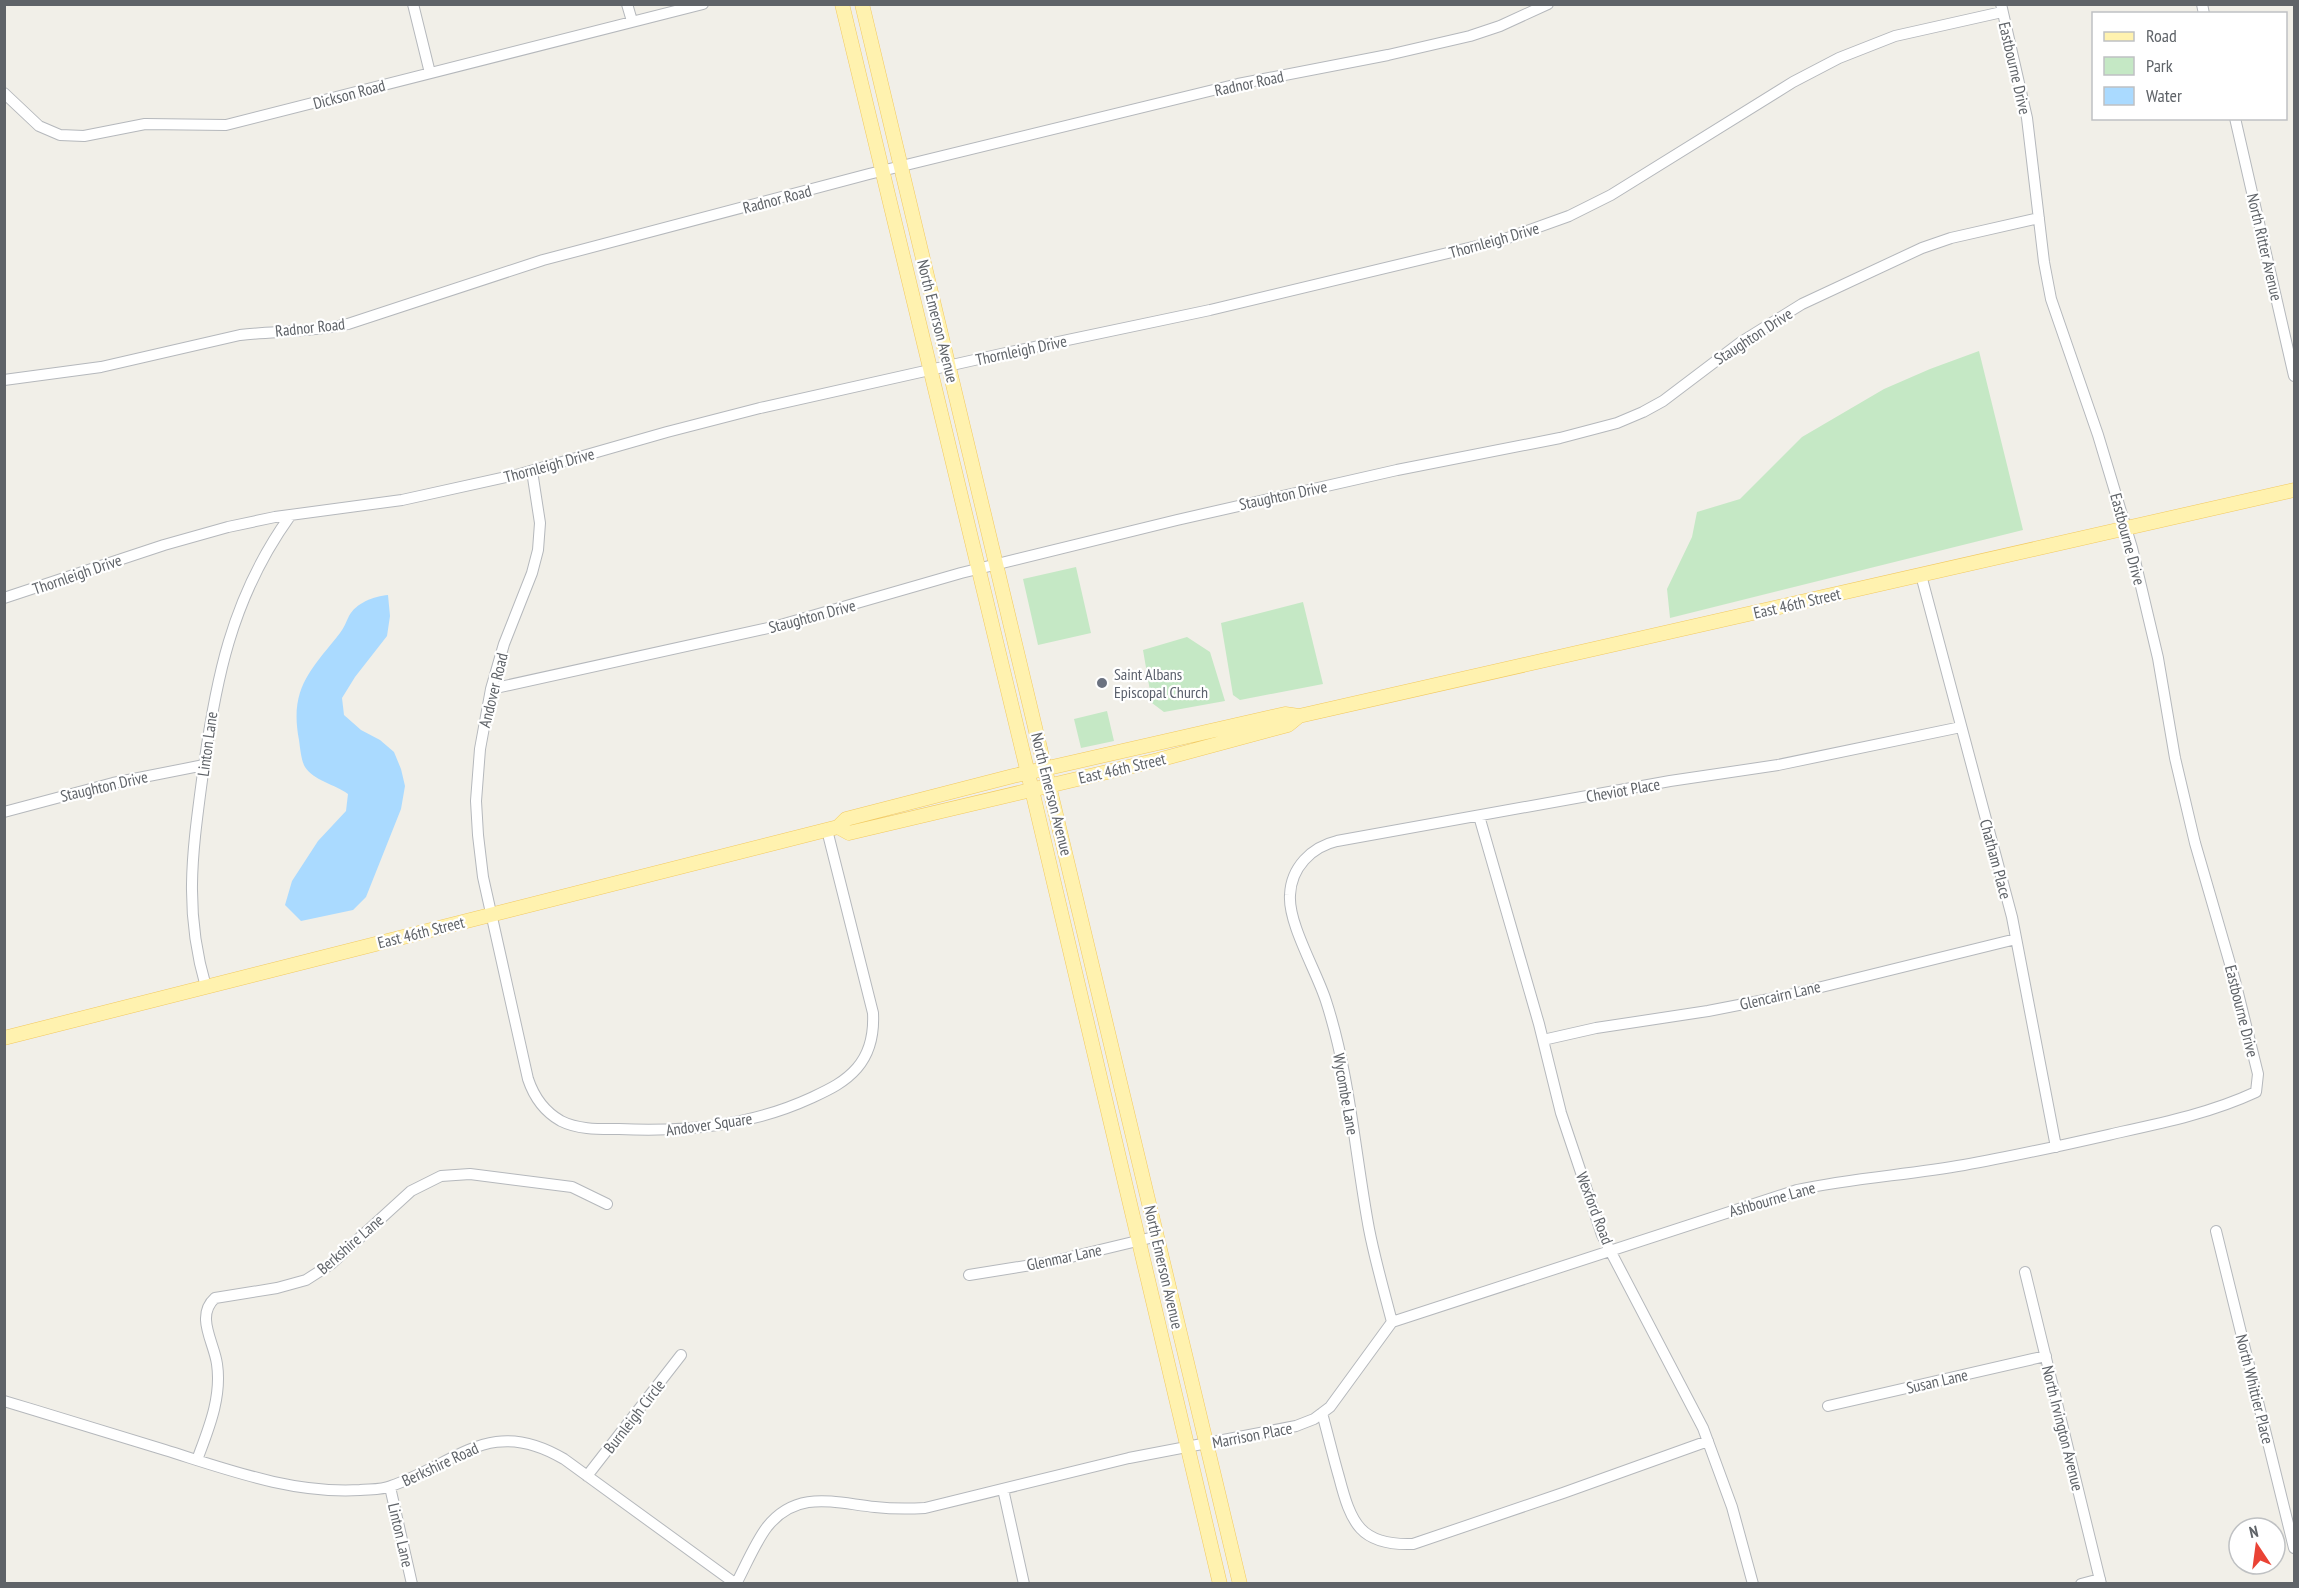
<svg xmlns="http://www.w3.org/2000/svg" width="2299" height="1588" viewBox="0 0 2299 1588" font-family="'PT Sans Narrow',sans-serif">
  <rect width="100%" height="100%" fill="#f1efe8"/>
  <path fill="#c5e8c5" d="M1979,351l44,179 -353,88 -3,-29 25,-52 5,-25 43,-13 62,-62 82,-48 46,-20z
    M1076,567l15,66 -53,12 -15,-66z
    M1303,602l20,82 -83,16 -7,-5 -12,-72z
    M1187,637l23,15 15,49 -61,11 -12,-9 -9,-53z
    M1107,711l7,30 -33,7 -7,-29z"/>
  <path fill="#aadaff" d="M388,595l2,21 -3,20 -32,41 -13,21 2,17 17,15 19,10 14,12 7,17 4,17 -4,23 -35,88 -13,13 -52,11 -16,-16 7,-24 26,-40 28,-30 2,-17c-12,-9 -35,-14 -43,-27 -4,-7 -5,-20 -6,-27 -10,-52 12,-70 41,-107 4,-5 6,-11 9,-17 7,-13 25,-20 39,-21z"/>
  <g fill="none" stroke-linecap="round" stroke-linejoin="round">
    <g stroke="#b5b8bc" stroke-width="12">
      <path id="minor" d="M413,4l17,69
        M627,4l5,17
        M2202,4l2,10
        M4,93l35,33 21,9 24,1 61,-12 81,1 477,-121
        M2235,118l59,258
        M4,380l97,-13 139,-32c36,-4 72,-3 108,-11l195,-64 326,-86 369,-90 150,-29 82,-19 30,-10 48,-22
        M532,471l8,52 -2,27 -6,23 -28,71 -13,45 -11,60 -4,52 2,34 5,42 45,202c6,18 17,33 33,42 18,9 39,8 58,8 67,3 131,-3 192,-31 17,-8 33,-15 46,-30 13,-15 17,-35 16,-55l-46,-183
        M1921,575l91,342 44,230
        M4,598l160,-53 64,-18 47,-10 127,-17 118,-26 147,-42 93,-24 241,-54 209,-44 292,-70 67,-24 42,-21 182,-113 46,-24 56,-22 107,-24
        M491,689l286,-63 184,-53 216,-53 220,-50 163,-32 57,-15 26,-11 20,-11 78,-59 61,-38 120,-56 29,-10 88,-20
        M4,812l109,-29 91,-18
        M1479,816l60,208 22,89 41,122 101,193 29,79 21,77
        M206,987c-22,-75 -14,-132 -4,-207 13,-98 29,-182 88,-264
        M1543,1040l53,-12 112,-17 77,-15 231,-57
        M2216,1231l78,317
        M2025,1272l76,312
        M969,1275l81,-13 108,-26
        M1392,1322c-8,-31 -17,-62 -23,-93 -14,-75 -19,-154 -43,-228 -9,-29 -38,-77 -36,-106 1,-27 21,-48 47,-54l333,-60 108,-16 183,-38
        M4,1401c54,16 108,33 161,49 64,20 128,44 195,40 10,-1 22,0 31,-4 67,-23 99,-71 173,-27l172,125
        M1828,1406l218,-50
        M1322,1413c6,22 11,43 17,64 12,46 21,69 74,67l150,-51 145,-52
        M197,1460c11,-30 25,-62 20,-96 -3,-22 -22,-48 -2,-66l62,-10 29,-8 25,-16 80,-73 30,-15 29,-2 102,13 35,17
        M587,1476l94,-121
        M390,1487l22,97
        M1003,1489l21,95
        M736,1584c10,-19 19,-41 31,-57 30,-38 68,-24 108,-20 17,2 33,2 50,1l204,-50 167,-32 18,-7 16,-12 62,-85 405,-132c55,-12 111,-15 167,-25 52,-9 104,-21 157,-33 46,-10 92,-20 135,-40l2,-18 -23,-93 -40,-138 -20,-85 -17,-100 -26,-110 -34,-113 -47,-136 -7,-37 -17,-144 -26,-114
        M2081,1584l19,-5"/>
    </g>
    <g stroke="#f2c960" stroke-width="15">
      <path id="major" d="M842,4l190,786 188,794
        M862,4l378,1580
        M838,827l11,6 309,-73 130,-35 11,-9
        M4,1038l834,-211 8,-8 167,-43 272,-62 14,2 995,-226"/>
    </g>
    <use href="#minor" stroke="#fff" stroke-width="10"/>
    <use href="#major" stroke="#fff2af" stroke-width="14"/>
  </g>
  <circle fill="#6b7280" stroke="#fff" stroke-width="2" cx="1102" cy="683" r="6"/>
  <g text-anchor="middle" stroke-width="4.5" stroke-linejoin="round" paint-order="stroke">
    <g font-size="16" fill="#5f6368" stroke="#fff">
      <text transform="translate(2015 68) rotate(77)" y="6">Eastbourne Drive</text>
      <text transform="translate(1249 83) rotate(-12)" y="6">Radnor Road</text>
      <text transform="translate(349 94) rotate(-15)" y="6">Dickson Road</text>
      <text transform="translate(777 199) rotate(-15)" y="6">Radnor Road</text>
      <text transform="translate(1494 240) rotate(-16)" y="6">Thornleigh Drive</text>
      <text transform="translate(2265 247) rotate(77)" y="6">North Ritter Avenue</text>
      <text transform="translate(938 321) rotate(76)" y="6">North Emerson Avenue</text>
      <text transform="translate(310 327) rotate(-6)" y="6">Radnor Road</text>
      <text transform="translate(1753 336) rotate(-33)" y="6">Staughton Drive</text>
      <text transform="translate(1021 350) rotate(-12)" y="6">Thornleigh Drive</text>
      <text transform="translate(549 465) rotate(-15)" y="6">Thornleigh Drive</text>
      <text transform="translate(1283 495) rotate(-12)" y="6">Staughton Drive</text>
      <text transform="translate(2128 539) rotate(75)" y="6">Eastbourne Drive</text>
      <text transform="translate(77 574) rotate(-19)" y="6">Thornleigh Drive</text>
      <text transform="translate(1797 603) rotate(-13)" y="6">East 46th Street</text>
      <text transform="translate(812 616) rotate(-15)" y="6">Staughton Drive</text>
      <text transform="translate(493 690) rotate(-76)" y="6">Andover Road</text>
      <text transform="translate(207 744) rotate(-82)" y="6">Linton Lane</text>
      <text transform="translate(1122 768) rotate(-13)" y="6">East 46th Street</text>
      <text transform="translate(104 786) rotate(-13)" y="6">Staughton Drive</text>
      <text transform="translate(1623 790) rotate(-10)" y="6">Cheviot Place</text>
      <text transform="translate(1052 794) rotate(76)" y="6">North Emerson Avenue</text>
      <text transform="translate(1996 859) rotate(75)" y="6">Chatham Place</text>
      <text transform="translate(421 932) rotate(-14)" y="6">East 46th Street</text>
      <text transform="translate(1780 995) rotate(-13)" y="6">Glencairn Lane</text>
      <text transform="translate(2242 1011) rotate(76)" y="6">Eastbourne Drive</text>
      <text transform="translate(1346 1094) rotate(80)" y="6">Wycombe Lane</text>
      <text transform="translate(709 1124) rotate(-8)" y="6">Andover Square</text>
      <text transform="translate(1772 1199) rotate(-16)" y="6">Ashbourne Lane</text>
      <text transform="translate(1595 1208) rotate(69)" y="6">Wexford Road</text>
      <text transform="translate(350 1244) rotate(-41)" y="6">Berkshire Lane</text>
      <text transform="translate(1064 1257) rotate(-12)" y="6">Glenmar Lane</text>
      <text transform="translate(1164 1267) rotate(77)" y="6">North Emerson Avenue</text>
      <text transform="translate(1937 1381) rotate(-13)" y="6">Susan Lane</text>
      <text transform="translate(2255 1389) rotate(76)" y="6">North Whittier Place</text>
      <text transform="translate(634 1416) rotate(-52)" y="6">Burnleigh Circle</text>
      <text transform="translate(2063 1428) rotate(76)" y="6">North Irvington Avenue</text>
      <text transform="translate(1252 1435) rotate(-11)" y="6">Marrison Place</text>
      <text transform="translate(440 1464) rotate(-25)" y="6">Berkshire Road</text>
      <text transform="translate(401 1535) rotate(77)" y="6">Linton Lane</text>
    </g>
    <g font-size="16" fill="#5b616d" stroke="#fff" text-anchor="start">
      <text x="1114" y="680">Saint Albans<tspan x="1114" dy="18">Episcopal Church</tspan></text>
    </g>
  </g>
  <rect width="2299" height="1588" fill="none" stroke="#5f6368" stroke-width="12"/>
  <rect x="2092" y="12" width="195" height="108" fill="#ffffff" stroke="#bfc1c3" stroke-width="1.5"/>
  <rect x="2104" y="32" width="30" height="9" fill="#fff2af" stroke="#bfc1c3" stroke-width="1.5"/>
  <text x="2146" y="42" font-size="18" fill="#5f6368">Road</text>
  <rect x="2104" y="57" width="30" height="18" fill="#c5e8c5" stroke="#bfc1c3" stroke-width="1.5"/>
  <text x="2146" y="72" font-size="18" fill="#5f6368">Park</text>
  <rect x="2104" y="87" width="30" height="18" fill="#aadaff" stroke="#bfc1c3" stroke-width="1.5"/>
  <text x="2146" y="102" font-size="18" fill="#5f6368">Water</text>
  <g transform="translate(2257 1546) rotate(347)"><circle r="28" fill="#ffffff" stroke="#bfc1c3" stroke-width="1.5"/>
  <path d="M0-4.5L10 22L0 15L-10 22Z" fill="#ea4335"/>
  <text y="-9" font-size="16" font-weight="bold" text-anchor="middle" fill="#5f6368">N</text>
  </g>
</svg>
